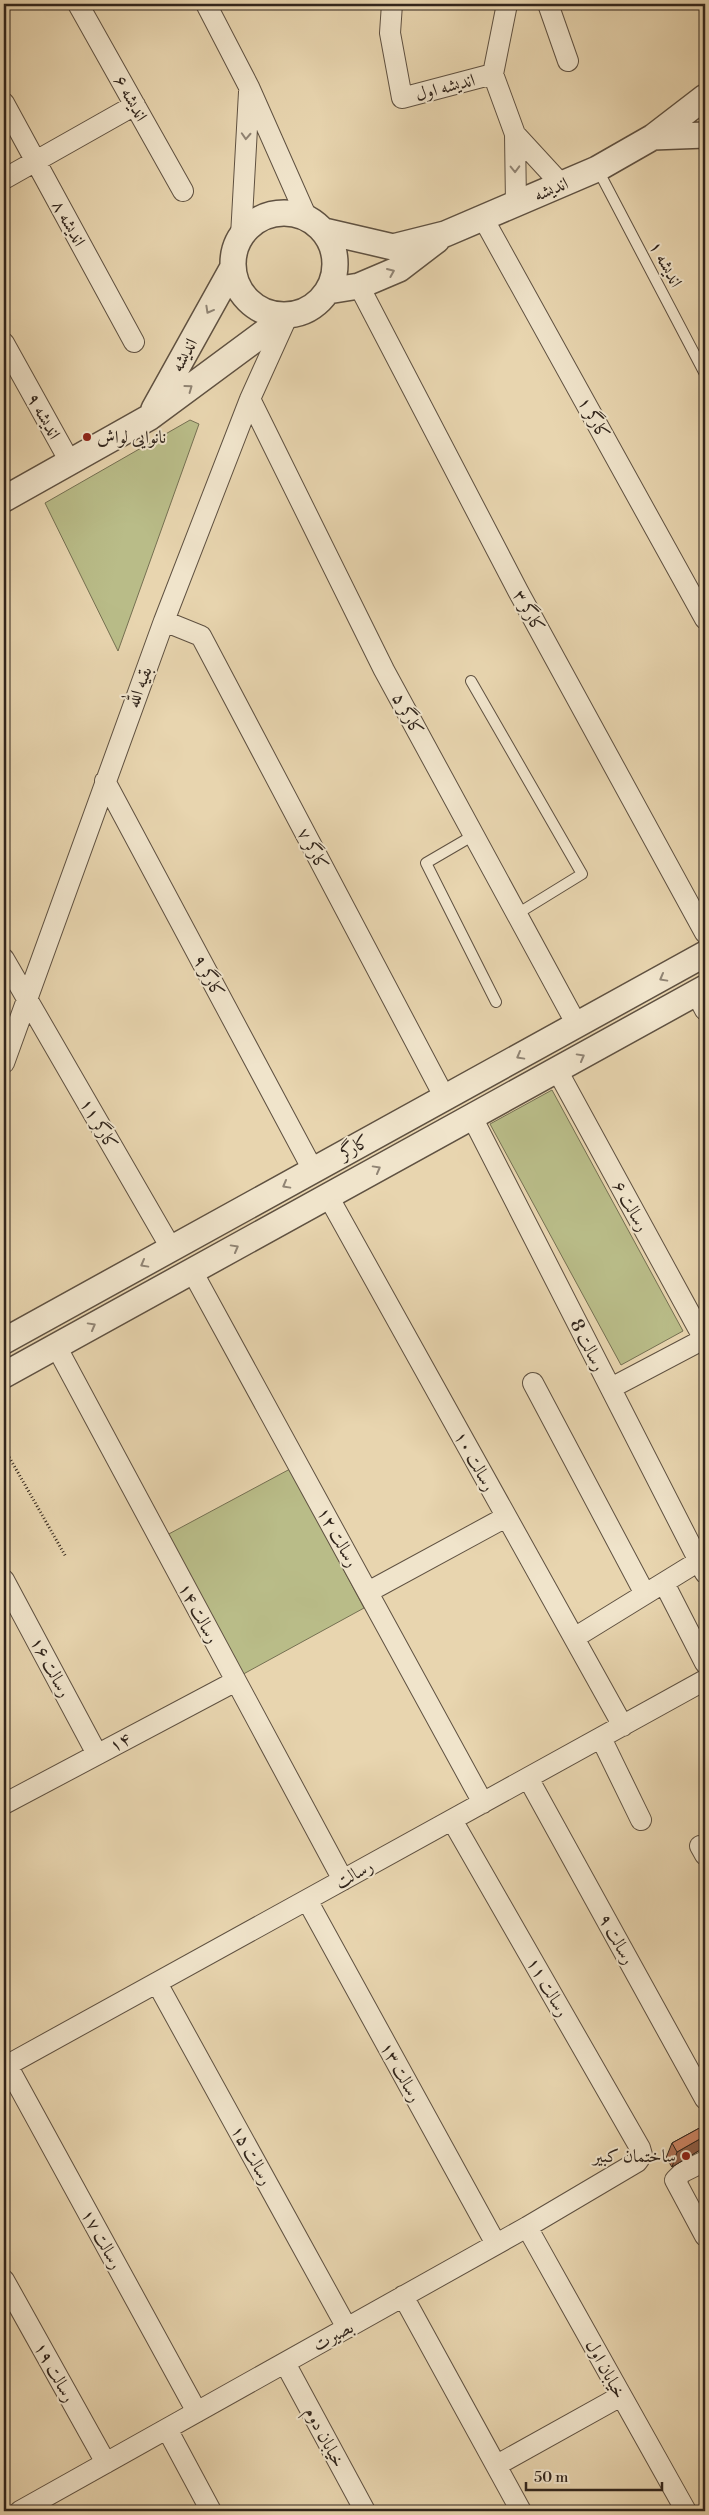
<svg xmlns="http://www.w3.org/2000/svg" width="709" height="2515" viewBox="0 0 709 2515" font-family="'Libre Bodoni',Amiri,serif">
  <rect width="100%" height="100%" fill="#e8d5af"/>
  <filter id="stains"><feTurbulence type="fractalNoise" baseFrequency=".004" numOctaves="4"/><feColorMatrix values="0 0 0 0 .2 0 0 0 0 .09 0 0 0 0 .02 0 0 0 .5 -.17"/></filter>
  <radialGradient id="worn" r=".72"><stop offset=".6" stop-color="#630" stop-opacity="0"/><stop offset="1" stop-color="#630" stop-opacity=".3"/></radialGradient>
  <path fill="#b9bc88" stroke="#757052" d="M190,420l9,4 -81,227 -73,-148z
    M552,1090l131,241 -62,34 -131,-241z
    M290,1469l74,139 -137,75 -75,-140z"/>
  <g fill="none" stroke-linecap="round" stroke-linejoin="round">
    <g stroke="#5f5141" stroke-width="12">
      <path id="service" d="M598,170l107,204
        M471,681l111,193 -65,40
        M474,835l-48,28 70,139"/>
    </g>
    <g stroke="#5f5141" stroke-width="22">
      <path id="minor" d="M78,4l105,187
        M206,4l43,83 58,131
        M392,4l-2,29 12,65 91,-24
        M507,4l-14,70 22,60 1,70
        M548,4l20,57
        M4,103l130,239
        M515,134l46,50
        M4,179l131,-74
        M483,218l222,401
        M241,236l8,-144
        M359,286l159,305 187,342
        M4,343l66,119
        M250,399l134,271 193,355
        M164,621l37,15 244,462
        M105,781l208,389
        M4,959l167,289
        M696,993l9,17
        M4,1063l160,-442 86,-222 38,-84
        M557,1070l148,271
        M472,1117l233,456
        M328,1196l295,530
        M192,1271l291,532
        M56,1346l287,534
        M533,1383l112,211
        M611,1388l93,-49
        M4,1580l93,174
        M664,1583l41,80
        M368,1592l138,-75
        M574,1638l125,-77
        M601,1738l40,82
        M528,1778l177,321
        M4,1804l232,-123
        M700,1846l5,9
        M307,1900l189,344
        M157,1983l190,345
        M7,2065l190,347
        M4,2067l701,-387
        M705,2161l-22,11 -8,8 30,56
        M527,2227l159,284
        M4,2280l102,183
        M403,2296l118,215
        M285,2363l80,148
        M167,2429l44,82
        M497,2465l124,-69
        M20,2511l507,-284 110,-65 5,-7 -2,-7 -188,-328"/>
    </g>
    <g stroke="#5f5141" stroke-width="28">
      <path id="tertiary" d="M653,137l52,-2
        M233 264a51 51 0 1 1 102 0a51 51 0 1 1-102 0Z
        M324,231l69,16 52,-13 152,-65 56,-32 52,-40
        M328,291l31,-5 40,-17 38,-29
        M154,409l79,-142
        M4,499l146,-82 138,-102
        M4,1341l701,-387
        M4,1375l701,-387"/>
    </g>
    <path stroke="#31251c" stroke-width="3" stroke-dasharray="1 2.5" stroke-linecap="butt" d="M4,1448l62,109"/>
    <use href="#service" stroke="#f0e4cb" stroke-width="10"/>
    <use href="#minor" stroke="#f0e4cb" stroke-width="20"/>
    <use href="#tertiary" stroke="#f0e4cb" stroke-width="25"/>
  </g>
  <path fill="#b07357" stroke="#31251c" d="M705,2125v25h-5l-28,17 -6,-9 6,-15z"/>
  <path fill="#905e47" stroke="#31251c" d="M705,2136v14h-5l-28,17 5,-15z"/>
  <path fill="#cd8665" stroke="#31251c" d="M705,2125v11l-28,16 -5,-9z"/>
  <defs><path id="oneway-chevron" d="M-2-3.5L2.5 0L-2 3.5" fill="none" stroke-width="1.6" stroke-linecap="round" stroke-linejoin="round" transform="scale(1.25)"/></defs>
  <g stroke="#908474">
    <use href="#oneway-chevron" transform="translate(246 136) rotate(93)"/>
    <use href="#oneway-chevron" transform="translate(515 169) rotate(89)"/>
    <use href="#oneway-chevron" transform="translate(391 272) rotate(-23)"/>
    <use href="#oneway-chevron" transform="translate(209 310) rotate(119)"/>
    <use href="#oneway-chevron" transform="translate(189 388) rotate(-36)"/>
    <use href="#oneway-chevron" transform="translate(663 978) rotate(151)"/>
    <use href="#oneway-chevron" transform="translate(520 1056) rotate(151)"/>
    <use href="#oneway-chevron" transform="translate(581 1057) rotate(-29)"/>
    <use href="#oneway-chevron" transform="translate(377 1169) rotate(-29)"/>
    <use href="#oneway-chevron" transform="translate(286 1185) rotate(151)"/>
    <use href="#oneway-chevron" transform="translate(235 1248) rotate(-29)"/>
    <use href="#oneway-chevron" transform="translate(144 1264) rotate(151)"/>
    <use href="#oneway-chevron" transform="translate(92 1326) rotate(-29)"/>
  </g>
  <g fill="#8f2418" stroke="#f0e4cb" stroke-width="2">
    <circle cx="87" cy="437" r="5"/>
    <circle cx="686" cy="2156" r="5"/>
  </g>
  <g text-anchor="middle" stroke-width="4" stroke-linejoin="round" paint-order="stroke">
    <g font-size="18" fill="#31251c" stroke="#f0e4cb">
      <text transform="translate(445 87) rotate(-15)" y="6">اندیشه اول</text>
      <text transform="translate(131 98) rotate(61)" y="6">اندیشه ۶</text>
      <text transform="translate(551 189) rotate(-23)" y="6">اندیشه</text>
      <text transform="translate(69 223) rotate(61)" y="6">اندیشه ۸</text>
      <text transform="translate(666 264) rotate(62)" y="6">اندیشه ۱</text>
      <text transform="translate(184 355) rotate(-61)" y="6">اندیشه</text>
      <text transform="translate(44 416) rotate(61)" y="6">اندیشه ۹</text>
      <text transform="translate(594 418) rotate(61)" y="6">کارگر ۱</text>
      <text transform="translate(529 611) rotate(61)" y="6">کارگر ۳</text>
      <text transform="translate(139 687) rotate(-70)" y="6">بقیه الله</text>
      <text transform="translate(408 714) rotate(62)" y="6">کارگر ۵</text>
      <text transform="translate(313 849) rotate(62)" y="6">کارگر ۷</text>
      <text transform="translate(209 976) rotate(62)" y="6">کارگر ۹</text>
      <text transform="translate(99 1124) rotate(60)" y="6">کارگر ۱۱</text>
      <text transform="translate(354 1147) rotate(-29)" y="6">کارگر</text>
      <text transform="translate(631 1206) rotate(61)" y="6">رسالت ۶</text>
      <text transform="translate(588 1345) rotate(63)" y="6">رسالت 8</text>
      <text transform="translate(475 1461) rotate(61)" y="6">رسالت ۱۰</text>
      <text transform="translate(338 1537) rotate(61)" y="6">رسالت ۱۲</text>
      <text transform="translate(199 1613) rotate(62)" y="6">رسالت ۱۴</text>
      <text transform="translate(51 1667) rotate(62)" y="6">رسالت ۱۶</text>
      <text transform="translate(120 1742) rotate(-28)" y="6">۱۴</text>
      <text transform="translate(354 1874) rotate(-29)" y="6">رسالت</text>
      <text transform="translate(617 1939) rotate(61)" y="6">رسالت ۹</text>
      <text transform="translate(548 1987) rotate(60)" y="6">رسالت ۱۱</text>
      <text transform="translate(401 2072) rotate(61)" y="6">رسالت ۱۳</text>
      <text transform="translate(252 2155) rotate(61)" y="6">رسالت ۱۵</text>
      <text transform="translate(102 2239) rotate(61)" y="6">رسالت ۱۷</text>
      <text transform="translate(333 2336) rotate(-29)" y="6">بصیرت</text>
      <text transform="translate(606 2369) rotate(61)" y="6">خیابان اول</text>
      <text transform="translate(55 2372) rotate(61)" y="6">رسالت ۱۹</text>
      <text transform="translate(325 2437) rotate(62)" y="6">خیابان دوم</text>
    </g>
    <g font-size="18" fill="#31251c" stroke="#f0e4cb" text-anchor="start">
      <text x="97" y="443">نانوایی لواش</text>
      <text x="676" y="2162" text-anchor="end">ساختمان کبیر</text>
    </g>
  </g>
  <rect width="709" height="2515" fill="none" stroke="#e8d5af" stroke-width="20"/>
  <rect x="5" y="5" width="699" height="2505" fill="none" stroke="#31251c" stroke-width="2.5"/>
  <rect x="10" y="10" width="689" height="2495" fill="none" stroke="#31251c"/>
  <path d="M526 2482v8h136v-8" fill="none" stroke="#31251c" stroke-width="2.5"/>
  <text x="534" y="2482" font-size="15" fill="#31251c" stroke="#f0e4cb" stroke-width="4" paint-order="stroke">50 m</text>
  <rect width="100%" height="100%" filter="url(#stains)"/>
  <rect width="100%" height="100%" fill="url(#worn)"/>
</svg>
